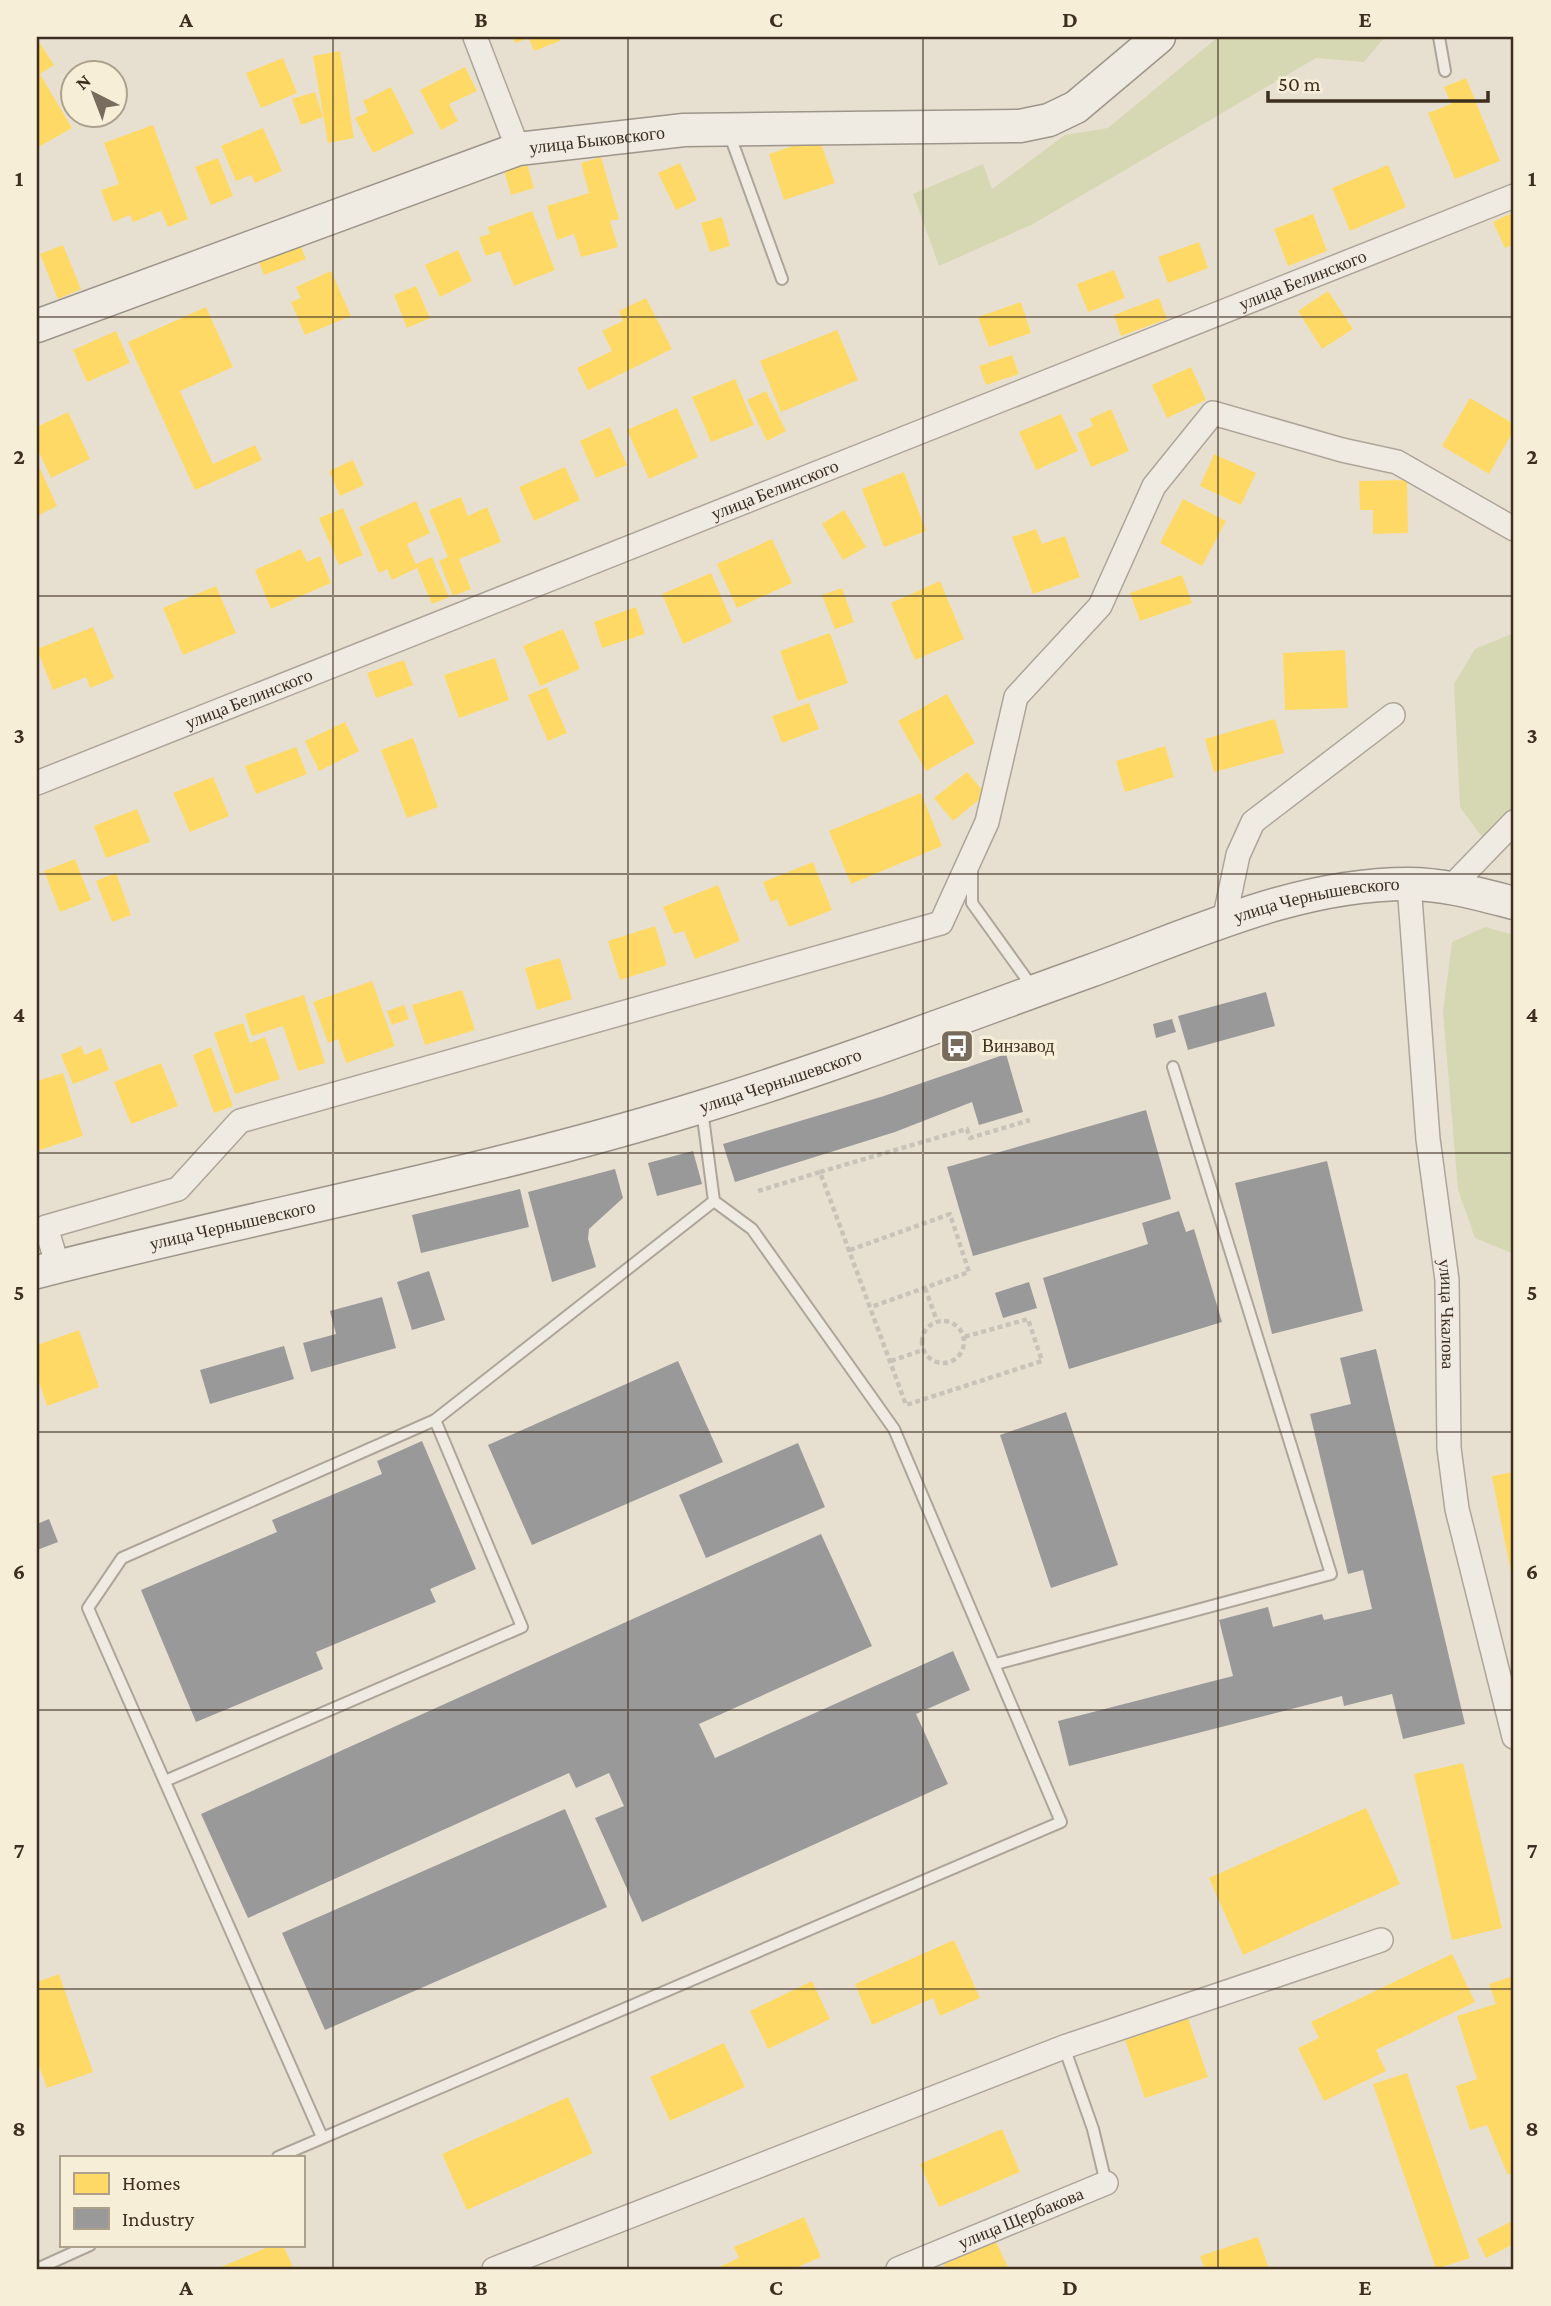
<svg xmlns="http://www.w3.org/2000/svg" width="1551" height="2306" viewBox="0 0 1551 2306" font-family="'Crimson Pro',serif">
  <rect width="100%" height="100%" fill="#e7e0d1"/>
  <path fill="#d6d7b3" d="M1218,37h167l-21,25 -48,-4 -283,166 -94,42 -26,-72 70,-30 9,25 73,-54 43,-7z
    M1514,633v214l-29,-6 -25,-34 -6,-123 21,-35z
    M1485,927l29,8v319l-39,-16 -17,-48 -15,-178 9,-70z"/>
  <path fill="#ffd966" d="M513,37h45l2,4 -26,10 -5,-13 -14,5z
    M38,40l16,25 -14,9 32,54 -35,20z
    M340,51l14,87 -26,5 -15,-87z
    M283,58l14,35 -36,15 -15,-35z
    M465,67l12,24 -28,13 9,17 -17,9 -21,-40z
    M1466,78l34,83 -45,18 -27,-66 23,-9 -7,-17z
    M391,87l23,46 -41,20 -18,-35 13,-6 -5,-11z
    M315,92l8,25 -22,8 -9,-26z
    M153,125l35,94 -20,8 -7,-16 -28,11 -3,-7 -17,7 -12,-32 18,-6 -15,-41z
    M263,128l19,43 -27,12 -4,-8 -15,6 -15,-35z
    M819,137l16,46 -51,17 -15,-46z
    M601,157l18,62 -9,2 8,26 -37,10 -7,-23 -17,6 -10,-34 42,-13 -8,-30z
    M218,158l15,38 -22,9 -16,-38z
    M680,163l17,37 -21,10 -18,-37z
    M527,164l7,24 -23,7 -7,-25z
    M1388,165l18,42 -56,24 -18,-43z
    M532,211l23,59 -41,16 -14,-35 -14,5 -7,-19 11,-3 -2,-7z
    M1514,212v32l-9,4 -12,-26z
    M1313,214l14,37 -39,15 -14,-37z
    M722,217l8,29 -20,6 -9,-29z
    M298,239l8,20 -42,16 -8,-20z
    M1199,242l9,26 -40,15 -10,-26z
    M63,245l18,44 -23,10 -18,-45z
    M458,250l14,31 -32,16 -15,-32z
    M1114,270l11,28 -37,14 -11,-28z
    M331,271l20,45 -46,19 -14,-33 10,-4 -5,-11z
    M416,286l14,32 -23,10 -13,-33z
    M1328,291l25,38 -31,20 -24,-38z
    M646,298l26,51 -84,41 -11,-22 35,-17 -10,-20 21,-10 -4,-10z
    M1159,298l8,21 -46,17 -7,-21z
    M1021,302l10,31 -42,14 -11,-30z
    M206,307l27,60 -53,24 33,73 42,-19 7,15 -67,30 -67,-148z
    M837,330l21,50 -77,32 -21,-51z
    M116,331l14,32 -43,19 -14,-32z
    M1012,355l7,19 -33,11 -7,-19z
    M1191,367l15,33 -39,18 -15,-33z
    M735,379l19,46 -43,17 -19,-45z
    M766,391l20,40 -19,10 -20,-41z
    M1470,398l44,26v6l-25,44 -47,-28z
    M677,408l21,49 -49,22 -22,-49z
    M1111,409l18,42 -38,16 -14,-34 16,-7 -3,-7z
    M68,412l22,47 -39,19 -14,-30v-21z
    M1061,414l17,37 -42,19 -17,-38z
    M610,427l17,38 -31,13 -16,-37z
    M1214,454l42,19 -15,32 -41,-19z
    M353,460l11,25 -24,11 -11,-25z
    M37,462l20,44 -20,10z
    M565,467l15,33 -46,21 -15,-34z
    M904,472l22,59 -42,16 -22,-58z
    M1407,480l1,53 -35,1v-24h-13l-1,-29z
    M461,497l7,19 19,-9 14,35 -42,17 12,30 -18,7 -14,-35 9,-4 -19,-47z
    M1183,499l43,22 -24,45 -42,-23z
    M416,501l14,32 -23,11 9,20 16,-7 17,40 -17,7 -15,-36 -25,12 -5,-11 -8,4 -20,-46z
    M343,508l20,47 -24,10 -20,-47z
    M844,510l22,37 -23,13 -21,-36z
    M1036,529l6,15 23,-8 15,41 -47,17 -21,-57z
    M772,539l20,44 -55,25 -20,-44z
    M301,549l6,13 13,-6 11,27 -60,26 -16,-39z
    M711,573l21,49 -49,22 -21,-50z
    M1182,575l10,28 -52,18 -10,-28z
    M940,581l24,58 -49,21 -24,-57z
    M216,586l20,47 -53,22 -20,-47z
    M842,588l12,34 -19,7 -13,-34z
    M636,607l9,27 -43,14 -8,-26z
    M93,627l21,51 -24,10 -4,-11 -33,13 -16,-41z
    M563,629l17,40 -40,17 -17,-40z
    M830,633l18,50 -50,18 -18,-50z
    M1345,650l3,58 -63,2 -2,-57z
    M495,658l14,42 -50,18 -15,-43z
    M404,660l9,25 -37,13 -9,-25z
    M547,687l20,46 -19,8 -20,-46z
    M947,694l28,49 -49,28 -28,-50z
    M809,703l10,26 -37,14 -10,-27z
    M1275,719l9,34 -70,19 -9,-33z
    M345,722l14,29 -40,20 -14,-30z
    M413,738l25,69 -31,11 -26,-68z
    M1165,746l9,31 -49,15 -9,-31z
    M296,747l11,27 -51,20 -11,-28z
    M967,772l19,22 -33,27 -19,-23z
    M213,777l16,39 -39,16 -17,-39z
    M921,793l21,53 -91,38 -22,-53z
    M137,809l13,33 -44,16 -12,-32z
    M75,859l16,41 -31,12 -16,-41z
    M813,862l19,48 -43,17 -12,-28 -6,3 -8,-20z
    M116,873l15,42 -19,7 -16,-41z
    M718,885l22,56 -45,18 -11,-28 -10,3 -11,-27z
    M655,926l12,39 -47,15 -12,-39z
    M560,958l12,41 -35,11 -12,-42z
    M372,981l23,65 -49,17 -8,-24 -10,4 -15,-41z
    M462,990l13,40 -50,15 -13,-40z
    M304,995l21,68 -27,8 -15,-45 -31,10 -7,-22z
    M404,1005l5,14 -17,6 -5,-14z
    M243,1023l7,20 15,-6 15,42 -45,15 -21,-61z
    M81,1046l4,9 16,-7 8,22 -36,14 -12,-29z
    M211,1047l22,59 -19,7 -21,-58z
    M161,1063l17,43 -47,18 -17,-42z
    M63,1073l20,63 -46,15v-70z
    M79,1330l20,57 -52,19 -10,-30v-31z
    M1514,1472v111h-1l-21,-107z
    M1463,1763l39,165 -50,12 -38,-166z
    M1366,1808l34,76 -157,71 -34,-77z
    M954,1940l26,58 -40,18 -7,-18 -61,27 -17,-41z
    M1452,1954l23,48 -99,48 10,21 -62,30 -26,-53 21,-10 -8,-16z
    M59,1974l34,98 -46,16 -10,-28v-78z
    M1514,1976v140l-2,1 2,56 -6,2 -21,-50 -17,5 -14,-44 21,-7 -20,-63 39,-12 -7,-20z
    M812,1981l18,38 -62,30 -18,-38z
    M1188,2018l20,59 -63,21 -20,-58z
    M724,2043l21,44 -75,34 -20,-44z
    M1407,2073l63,185 -34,11 -63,-185z
    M568,2097l25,56 -126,57 -25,-56z
    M1002,2129l18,43 -81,35 -19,-43z
    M804,2217l17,40 -28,12h-72l-2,-2 20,-9 -5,-11z
    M1514,2220v24l-28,14 -9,-19z
    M1258,2237l11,32h-64l-5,-13z
    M995,2240l14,29h-63l-2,-5z
    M273,2245h10l11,24h-78z"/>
  <path fill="#999" d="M1266,992l9,34 -87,24 -10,-34z
    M1172,1019l4,13 -20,6 -3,-14z
    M1006,1054l17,58 -44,13 -7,-23 -77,30 -160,50 -12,-38 161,-48z
    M1146,1110l25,89 -198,57 -26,-89z
    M693,1151l9,33 -45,12 -9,-33z
    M1327,1161l36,150 -91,23 -37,-151z
    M615,1169l8,29 -34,31 -1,10 8,28 -44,15 -24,-90z
    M520,1189l9,38 -108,26 -9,-38z
    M1179,1211l7,21 8,-3 28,93 -153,47 -26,-91 105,-34 -6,-21z
    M429,1271l16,49 -33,10 -15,-48z
    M1029,1282l8,26 -34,10 -8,-25z
    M382,1297l14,51 -85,24 -8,-29 33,-9 -6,-23z
    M284,1346l10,33 -84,25 -10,-34z
    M1376,1349l89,375 -62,15 -11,-45 -48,12 -2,-10 -273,70 -11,-45 175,-45 -14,-56 49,-13 5,20 49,-13 2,6 48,-11 -9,-39 -15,4 -38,-160 41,-10 -11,-46z
    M678,1361l45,101 -191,83 -44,-100z
    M1066,1412l52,153 -67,23 -51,-153z
    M422,1441l54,128 -46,20 6,13 -120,50 7,17 -127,53 -55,-132 136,-58 -5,-12 110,-46 -5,-13z
    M798,1443l27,64 -119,51 -27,-63z
    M49,1519l9,23 -21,8v-26z
    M821,1534l51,112 -173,78 16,34 238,-107 17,39 -54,24 32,70 -306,138 -47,-104 29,-12 -15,-33 -33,15 -7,-15 -321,145 -47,-104z
    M565,1809l42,98 -282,123 -43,-97z"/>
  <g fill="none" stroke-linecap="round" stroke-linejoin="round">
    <g stroke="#ada599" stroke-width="14">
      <path id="lane" d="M1439,37l6,34
        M729,133l53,146
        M972,870v33l61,85
        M702,1110l12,91
        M996,1664l335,-90 -158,-507
        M165,1781l357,-154 -87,-207
        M1064,2047l29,82 13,54
        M278,2157l783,-335 -167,-393 -142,-200 -38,-28 -279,219 -313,138 -34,50 234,529
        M37,2269l53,-24"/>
    </g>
    <g stroke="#ada599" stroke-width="26">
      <g id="street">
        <path d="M475,37l43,112"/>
        <path id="s1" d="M37,783l1477,-587"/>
        <path id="s2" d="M1409,884l19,255 19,141 2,168 8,61 57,228"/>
        <path d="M1451,887l63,-65"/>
        <path d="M1224,921l14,-66 15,-33 140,-107"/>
        <path d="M58,1267l-12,-40 132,-38 62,-68 701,-198 46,-101 29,-125 84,-91 54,-120 59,-73 129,37 55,12 117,67"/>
        <path d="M494,2269l570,-222 317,-107"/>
        <path id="s3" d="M898,2269l208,-86"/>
      </g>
    </g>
    <g stroke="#9c958a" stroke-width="35">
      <g id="secondary">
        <path id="s4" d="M37,326l481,-177 166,-19 336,-4 29,-6 27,-13 83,-70"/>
        <path id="s5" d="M37,1272c221,-57 448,-98 667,-166 130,-40 258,-89 386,-135 103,-37 206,-87 318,-87 36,0 71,10 106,19"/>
      </g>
    </g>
    <path stroke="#c8c2b9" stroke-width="4.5" stroke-dasharray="5 3.5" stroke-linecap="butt" d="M820,1172l147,-43 3,9 60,-18
      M758,1191l62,-19 86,233 136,-44 -14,-42 -64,18
      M850,1250l100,-36 19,58 -98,35
      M925,1288l12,33
      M922 1342a21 21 0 1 1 42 0a21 21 0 1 1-42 0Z
      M891,1361l32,-11"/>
    <use href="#lane" stroke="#efebe3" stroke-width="10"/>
    <use href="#street" stroke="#efebe3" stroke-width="23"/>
    <use href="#secondary" stroke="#efebe3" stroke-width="32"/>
  </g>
  <path fill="none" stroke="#3d2e20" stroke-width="2" stroke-opacity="0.55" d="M333,37v2232M628,37v2232M923,37v2232M1218,37v2232M37,317h1477M37,596h1477M37,874h1477M37,1153h1477M37,1432h1477M37,1710h1477M37,1989h1477"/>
  <defs>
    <g id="bus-square" transform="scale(1.75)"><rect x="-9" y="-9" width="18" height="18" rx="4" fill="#786c5e" stroke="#f7eed8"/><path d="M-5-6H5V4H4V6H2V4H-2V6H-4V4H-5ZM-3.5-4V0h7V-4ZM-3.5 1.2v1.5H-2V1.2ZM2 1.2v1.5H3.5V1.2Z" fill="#fff"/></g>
  </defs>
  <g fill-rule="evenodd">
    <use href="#bus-square" x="957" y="1046"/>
  </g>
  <g text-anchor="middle" stroke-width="7" stroke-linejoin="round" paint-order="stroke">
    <g font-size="18" fill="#3d2e20" stroke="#f7eed8">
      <text dy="6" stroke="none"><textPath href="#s4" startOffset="592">улица Быковского</textPath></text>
      <text dy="6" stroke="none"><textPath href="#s1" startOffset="1362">улица Белинского</textPath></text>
      <text dy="6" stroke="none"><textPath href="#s1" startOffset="794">улица Белинского</textPath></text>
      <text dy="6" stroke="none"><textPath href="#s1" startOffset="228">улица Белинского</textPath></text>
      <text dy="6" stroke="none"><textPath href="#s5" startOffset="1335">улица Чернышевского</textPath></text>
      <text dy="6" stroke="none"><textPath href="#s5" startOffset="768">улица Чернышевского</textPath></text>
      <text dy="6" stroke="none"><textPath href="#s5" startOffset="201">улица Чернышевского</textPath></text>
      <text dy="6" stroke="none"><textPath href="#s2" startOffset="432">улица Чкалова</textPath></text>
      <text dy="6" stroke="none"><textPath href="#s3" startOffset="133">улица Щербакова</textPath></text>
    </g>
    <g font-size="18" fill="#3d2e20" stroke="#f7eed8" text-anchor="start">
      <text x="982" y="1052">Винзавод</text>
    </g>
  </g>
  <rect width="1551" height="2306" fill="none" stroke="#f7eed8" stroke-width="77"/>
  <rect x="60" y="2156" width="245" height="91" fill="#f7eed8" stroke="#ada18e" stroke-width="2"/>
  <rect x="74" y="2173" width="35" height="21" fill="#ffd966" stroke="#ada18e" stroke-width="2"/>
  <text x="122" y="2190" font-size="21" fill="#3d2e20">Homes</text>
  <rect x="74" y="2208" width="35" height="21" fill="#999999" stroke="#ada18e" stroke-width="2"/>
  <text x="122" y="2226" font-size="21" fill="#3d2e20">Industry</text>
  <g transform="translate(94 94) rotate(318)"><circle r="33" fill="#f7eed8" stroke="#ada18e" stroke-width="2"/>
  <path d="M0-5L12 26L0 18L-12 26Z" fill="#786c5e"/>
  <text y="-10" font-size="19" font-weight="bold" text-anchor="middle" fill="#3d2e20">N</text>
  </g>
  <path d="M1268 91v10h220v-10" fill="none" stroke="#3d2e20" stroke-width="3.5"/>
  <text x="1278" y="91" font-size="21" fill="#3d2e20" stroke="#f7eed8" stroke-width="5" paint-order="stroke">50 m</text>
  <rect x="38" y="38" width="1474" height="2230" fill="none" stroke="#3d2e20" stroke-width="2.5"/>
  <g font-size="23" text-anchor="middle" font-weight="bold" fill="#3d2e20">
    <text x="186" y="27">A</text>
    <text x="481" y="27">B</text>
    <text x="776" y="27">C</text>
    <text x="1070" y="27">D</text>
    <text x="1365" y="27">E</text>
    <text x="19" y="186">1</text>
    <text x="1532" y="186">1</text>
    <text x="19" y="464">2</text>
    <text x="1532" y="464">2</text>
    <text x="19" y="743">3</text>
    <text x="1532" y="743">3</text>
    <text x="19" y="1022">4</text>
    <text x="1532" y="1022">4</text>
    <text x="19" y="1300">5</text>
    <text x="1532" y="1300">5</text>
    <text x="19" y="1579">6</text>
    <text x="1532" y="1579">6</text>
    <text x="19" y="1858">7</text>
    <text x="1532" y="1858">7</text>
    <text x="19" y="2136">8</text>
    <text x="1532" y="2136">8</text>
    <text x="186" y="2295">A</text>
    <text x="481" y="2295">B</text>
    <text x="776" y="2295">C</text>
    <text x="1070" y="2295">D</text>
    <text x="1365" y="2295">E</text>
  </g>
</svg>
